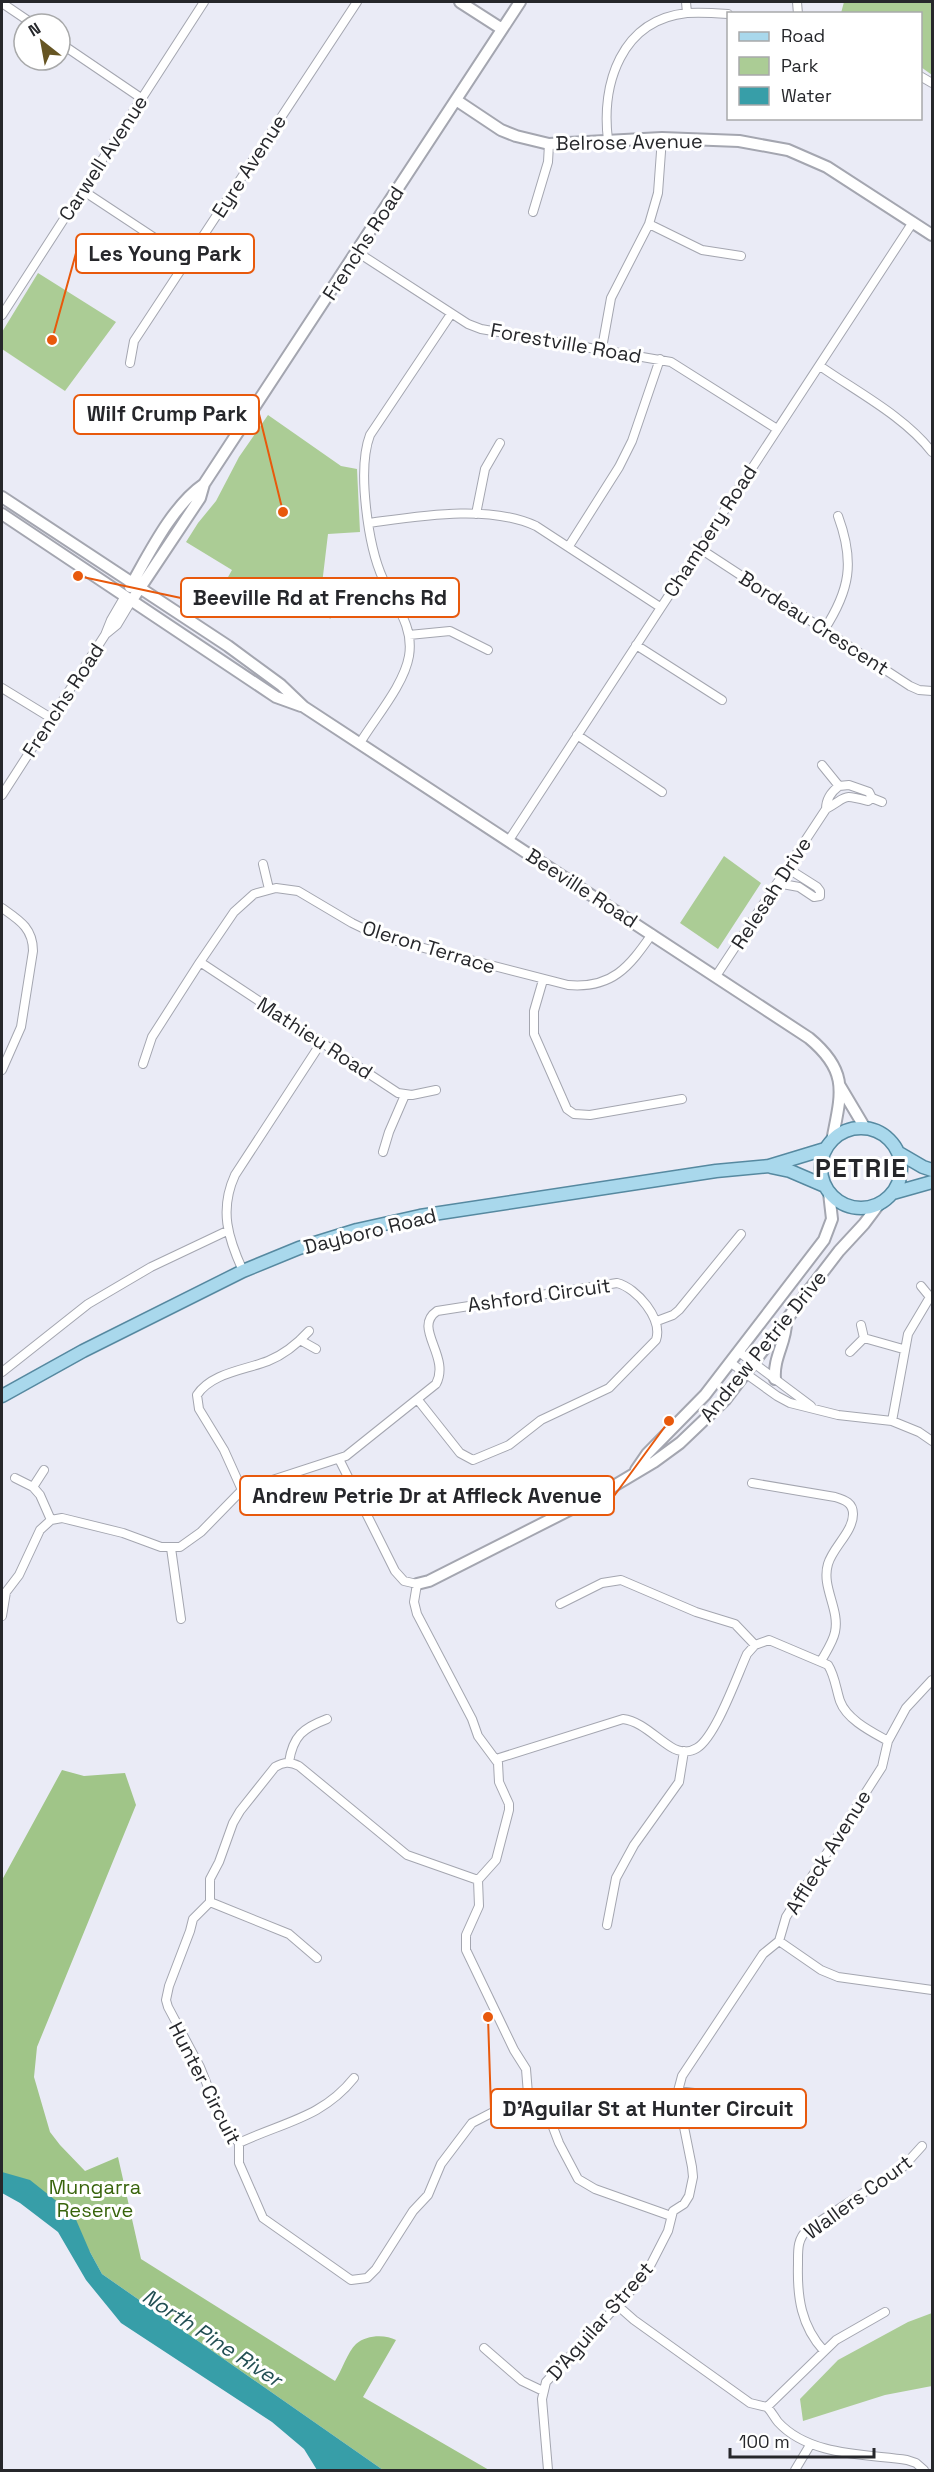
<svg xmlns="http://www.w3.org/2000/svg" width="934" height="2472" viewBox="0 0 934 2472" font-family="'Space Grotesk',sans-serif">
  <rect width="100%" height="100%" fill="#eaebf6"/>
  <path fill="#abcc95" d="M844,2h88v73l-11,-8 -1,-53 -79,-1z
    M38,273l78,49 -51,69 -63,-42v-17z
    M268,415l73,51 16,3 3,63 -32,2 -8,67 11,18 -78,-35 -14,25 -20,-16 13,-23 -46,-28 12,-19 18,-22 23,-44z
    M724,856l37,27 -43,66 -38,-26z
    M932,2313v73l-47,9 -82,26 -3,-22 38,-39 70,-38z"/>
  <path fill="#a0c588" d="M62,1770l22,6 41,-3 11,32 -99,242 -3,30 16,55 10,13 25,26 33,-14 23,102 194,122c6,-9 13,-30 21,-37 10,-9 29,-10 40,-4l-33,57 126,73h-106l-281,-196 -12,-22 -88,-80v-292z"/>
  <path fill="#379ea8" d="M2,2172l28,8 44,35 16,37 12,22 281,196h-66l-13,-21 -32,-27 -151,-99 -35,-43 -28,-48 -38,-29 -18,-10z"/>
  <g fill="none" stroke-linecap="round" stroke-linejoin="round">
    <g stroke="#a4a6b0" stroke-width="10">
      <path id="street" d="M686,2l1,11
        M797,2l1,12
        M2,3l31,21
        M60,43l81,55
        M920,76l12,7
        M608,140c-7,-56 13,-120 79,-127 13,-1 28,0 41,1
        M82,190l106,70
        M533,212l15,-50 1,-18
        M649,224l53,26 39,6
        M357,252l111,72 13,5 190,33 106,67
        M2,315l202,-313
        M602,348l9,-50 38,-74 9,-31 4,-55
        M130,363l4,-22 223,-339
        M820,366c37,26 84,50 112,86
        M476,514l9,-45 15,-26
        M369,523c51,-7 119,-19 167,3l124,81
        M569,546l50,-79 13,-26 28,-82
        M699,548l211,138 9,4 13,1
        M824,630c26,-40 31,-68 14,-114
        M106,634l11,-9 15,-25
        M409,635l41,-4 38,19
        M636,645l86,55
        M2,688l49,30
        M577,735l85,57
        M360,743c15,-25 44,-58 49,-87 5,-30 -14,-51 -26,-77 -15,-33 -26,-110 -13,-144l81,-121
        M822,765l17,21
        M2,795l103,-160 6,-15 14,-24
        M872,798l10,4
        M826,809c23,-13 15,-15 42,-8l4,-3 -3,-6 -20,-7 -10,1
        M509,840l404,-618
        M263,864l6,25
        M777,883l22,4 15,10 6,-1v-5l-3,-4 -30,-19
        M2,908c17,12 31,20 31,43l-12,76 -19,43
        M200,962l198,131 14,2 24,-5
        M716,976l110,-167c0,-9 5,-17 13,-23
        M543,980l-9,31v23l33,75 7,5 16,1 92,-16
        M143,1064l9,-27 48,-75 34,-50 20,-18 22,-6 22,3 54,32 29,14 187,48c44,4 61,-18 84,-51
        M383,1152l6,-20 16,-37
        M243,1271c-15,-33 -24,-61 -8,-96l86,-132
        M921,1286l9,11h2
        M657,1321l16,-6 6,-5 62,-76
        M864,1338l39,11
        M300,1340l16,9
        M739,1352l72,54
        M850,1352l14,-14 -3,-13
        M731,1363l46,33 13,7 48,12 54,6 27,11 13,9
        M2,1372l86,-68 63,-37 76,-36
        M892,1421l16,-87 22,-37
        M339,1459l56,112 9,10 13,3 -3,18 3,12 55,105 6,17 20,27 1,19 10,22v6l-13,50 -18,20 1,26 -13,29v15l48,100 12,19 2,25 20,20 11,29 19,36 17,10 76,27
        M15,1478l18,9 11,-17
        M752,1483l83,14c10,3 18,6 18,17 0,18 -20,33 -25,50 -7,23 12,45 7,68 -2,10 -9,20 -14,29
        M33,1487l7,8 11,25
        M242,1490l-18,-40 -25,-41 -2,-14c14,-22 48,-25 71,-34 15,-6 30,-18 41,-30
        M171,1548l10,71
        M560,1604l42,-21 19,-3 75,32 39,12 20,21
        M2,1616l4,-24 13,-17 21,-45 11,-10 11,-2 61,15 38,14h19l21,-15 41,-42 104,-34 90,-72c15,-28 -24,-56 1,-73l180,-28c20,5 46,36 39,57l-47,48 -68,32 -32,25 -36,15 -13,-7 -42,-53
        M496,1759l127,-40c18,2 33,19 48,28 8,5 18,6 26,1 19,-12 40,-72 50,-94l8,-9 14,-5 59,25c7,11 8,24 12,36 7,19 32,31 48,40
        M289,1762c4,-26 14,-34 38,-43
        M478,1880l-71,-25 -108,-89c-9,-5 -16,-4 -24,1l-35,44 -7,12 -14,39 -9,17v23l-17,17 -3,12 -21,55 -3,14 2,7 32,60 22,55 17,21v20l24,55 88,62 16,-2 9,-9 37,-58 15,-16 13,-31 31,-41 56,-29
        M210,1902l79,32 28,24
        M607,1925l9,-47 18,-33 45,-63 5,-31
        M779,1941l42,29 17,7 94,13
        M678,2091l106,13
        M239,2143c44,-21 83,-25 115,-65
        M617,2305l17,15 109,78 7,5 17,4c5,5 7,10 11,15 31,34 87,32 129,38l9,3 8,7
        M484,2348l38,33 21,10
        M824,2351c-23,-25 -27,-54 -26,-87 0,-14 -1,-25 10,-35l95,-62 19,-21
        M767,2407l69,-67 49,-28
        M548,2470l-6,-71 4,-17 92,-99 11,-15 19,-37 5,-20 11,-7 5,-8 4,-19 -1,-10 -13,-65 -1,-11 4,-15 81,-122 16,-13 7,-24 96,-150 6,-26 18,-33 26,-28
        M795,2470l15,-25"/>
    </g>
    <g stroke="#a4a6b0" stroke-width="14">
      <path id="secondary" d="M460,2l42,27
        M456,100l45,30 15,6 33,8 113,-6 77,3 49,9 39,17 105,68
        M2,497l226,149 53,39 23,22 505,331c41,34 32,56 23,103
        M2,514l274,183 25,9
        M130,587c19,-33 42,-81 74,-103
        M132,600l68,-102 4,-14 316,-482
        M840,1086l25,42
        M775,1379c-2,-22 12,-38 11,-58
        M636,1470l11,-16 58,-59 119,-155 8,-21 -3,-26
        M417,1584l12,-3 168,-85 57,-34 26,-19 45,-43 114,-149 25,-27 15,-20"/>
    </g>
    <g stroke="#5689a0" stroke-width="15">
      <path id="primary" d="M821 1168a40 40 0 1 1 80 0a40 40 0 1 1-80 0Z
        M899,1153l24,14 9,3
        M771,1167l19,4 35,15
        M893,1193l39,-11
        M2,1396l81,-45 160,-80 56,-23 58,-18 63,-14 296,-45 53,-5 56,-17"/>
    </g>
    <use href="#street" stroke="#fff" stroke-width="8"/>
    <use href="#secondary" stroke="#fff" stroke-width="10"/>
    <use href="#primary" stroke="#a9d8ec" stroke-width="12"/>
  </g>
  <g text-anchor="middle" stroke-width="6" stroke-linejoin="round" paint-order="stroke">
    <g font-size="20" fill="#26272b" stroke="#fff">
      <text transform="translate(629 142) rotate(-1)" y="7">Belrose Avenue</text>
      <text transform="translate(103 158) rotate(-57)" y="7">Carwell Avenue</text>
      <text transform="translate(249 166) rotate(-57)" y="7">Eyre Avenue</text>
      <text transform="translate(363 243) rotate(-57)" y="7">Frenchs Road</text>
      <text transform="translate(566 343) rotate(10)" y="7">Forestville Road</text>
      <text transform="translate(710 531) rotate(-57)" y="7">Chambery Road</text>
      <text transform="translate(814 623) rotate(33)" y="7">Bordeau Crescent</text>
      <text transform="translate(63 700) rotate(-57)" y="7">Frenchs Road</text>
      <text transform="translate(582 888) rotate(33)" y="7">Beeville Road</text>
      <text transform="translate(771 893) rotate(-57)" y="7">Relesah Drive</text>
      <text transform="translate(429 947) rotate(17)" y="7">Oleron Terrace</text>
      <text transform="translate(315 1038) rotate(33)" y="7">Mathieu Road</text>
      <text transform="translate(370 1231) rotate(-14)" y="7">Dayboro Road</text>
      <text transform="translate(539 1295) rotate(-8)" y="7">Ashford Circuit</text>
      <text transform="translate(763 1346) rotate(-51)" y="7">Andrew Petrie Drive</text>
      <text transform="translate(828 1852) rotate(-58)" y="7">Affleck Avenue</text>
      <text transform="translate(205 2083) rotate(63)" y="7">Hunter Circuit</text>
      <text transform="translate(858 2197) rotate(-36)" y="7">Wallers Court</text>
      <text transform="translate(600 2321) rotate(-49)" y="7">D'Aguilar Street</text>
    </g>
    <g font-size="20" fill="#38640c" stroke="#fff">
      <text x="95" y="2194">Mungarra<tspan x="95" dy="23">Reserve</tspan></text>
    </g>
    <g font-size="21" font-style="italic" fill="#224f53" stroke="#fff">
      <text transform="translate(212 2338) rotate(33)" y="7">North Pine River</text>
    </g>
    <g font-size="26" font-weight="bold" letter-spacing="1.5" fill="#26272b" stroke="#fff">
      <text x="861" y="1177">PETRIE</text>
    </g>
  </g>
  <path fill="none" stroke="#e8590c" stroke-width="2" d="M52 340L76 253M283 512L259 414M78 576L181 598M669 1421L614 1496M488 2017L491 2109"/>
  <g fill="#e8590c" stroke="#fff" stroke-width="2">
    <circle cx="52" cy="340" r="6"/>
    <circle cx="283" cy="512" r="6"/>
    <circle cx="78" cy="576" r="6"/>
    <circle cx="669" cy="1421" r="6"/>
    <circle cx="488" cy="2017" r="6"/>
  </g>
  <g fill="#fff" stroke="#e8590c" stroke-width="2">
    <rect x="76" y="234" width="178" height="39" rx="6"/>
    <rect x="74" y="395" width="185" height="39" rx="6"/>
    <rect x="181" y="578" width="278" height="39" rx="6"/>
    <rect x="240" y="1476" width="374" height="39" rx="6"/>
    <rect x="491" y="2089" width="315" height="39" rx="6"/>
  </g>
  <g font-size="21" text-anchor="middle" font-weight="bold" fill="#26272b">
    <text x="165" y="261">Les Young Park</text>
    <text x="167" y="421">Wilf Crump Park</text>
    <text x="320" y="605">Beeville Rd at Frenchs Rd</text>
    <text x="427" y="1503">Andrew Petrie Dr at Affleck Avenue</text>
    <text x="648" y="2116">D'Aguilar St at Hunter Circuit</text>
  </g>
  <rect width="934" height="2472" fill="none" stroke="#26272b" stroke-width="6"/>
  <rect x="727" y="12" width="195" height="108" fill="#ffffff" stroke="#a8a9aa" stroke-width="1.5"/>
  <rect x="739" y="32" width="30" height="9" fill="#a9d8ec" stroke="#a8a9aa" stroke-width="1.5"/>
  <text x="781" y="42" font-size="18" fill="#26272b">Road</text>
  <rect x="739" y="57" width="30" height="18" fill="#abcc95" stroke="#a8a9aa" stroke-width="1.5"/>
  <text x="781" y="72" font-size="18" fill="#26272b">Park</text>
  <rect x="739" y="87" width="30" height="18" fill="#379ea8" stroke="#a8a9aa" stroke-width="1.5"/>
  <text x="781" y="102" font-size="18" fill="#26272b">Water</text>
  <g transform="translate(42 42) rotate(329)"><circle r="28" fill="#ffffff" stroke="#a8a9aa" stroke-width="1.5"/>
  <path d="M0-4.5L10 22L0 15L-10 22Z" fill="#665523"/>
  <text y="-9" font-size="16" font-weight="bold" text-anchor="middle" fill="#26272b">N</text>
  </g>
  <path d="M730 2448v9h144v-9" fill="none" stroke="#26272b" stroke-width="3"/>
  <text x="739" y="2448" font-size="18" fill="#26272b" stroke="#ffffff" stroke-width="4.5" paint-order="stroke">100 m</text>
</svg>
